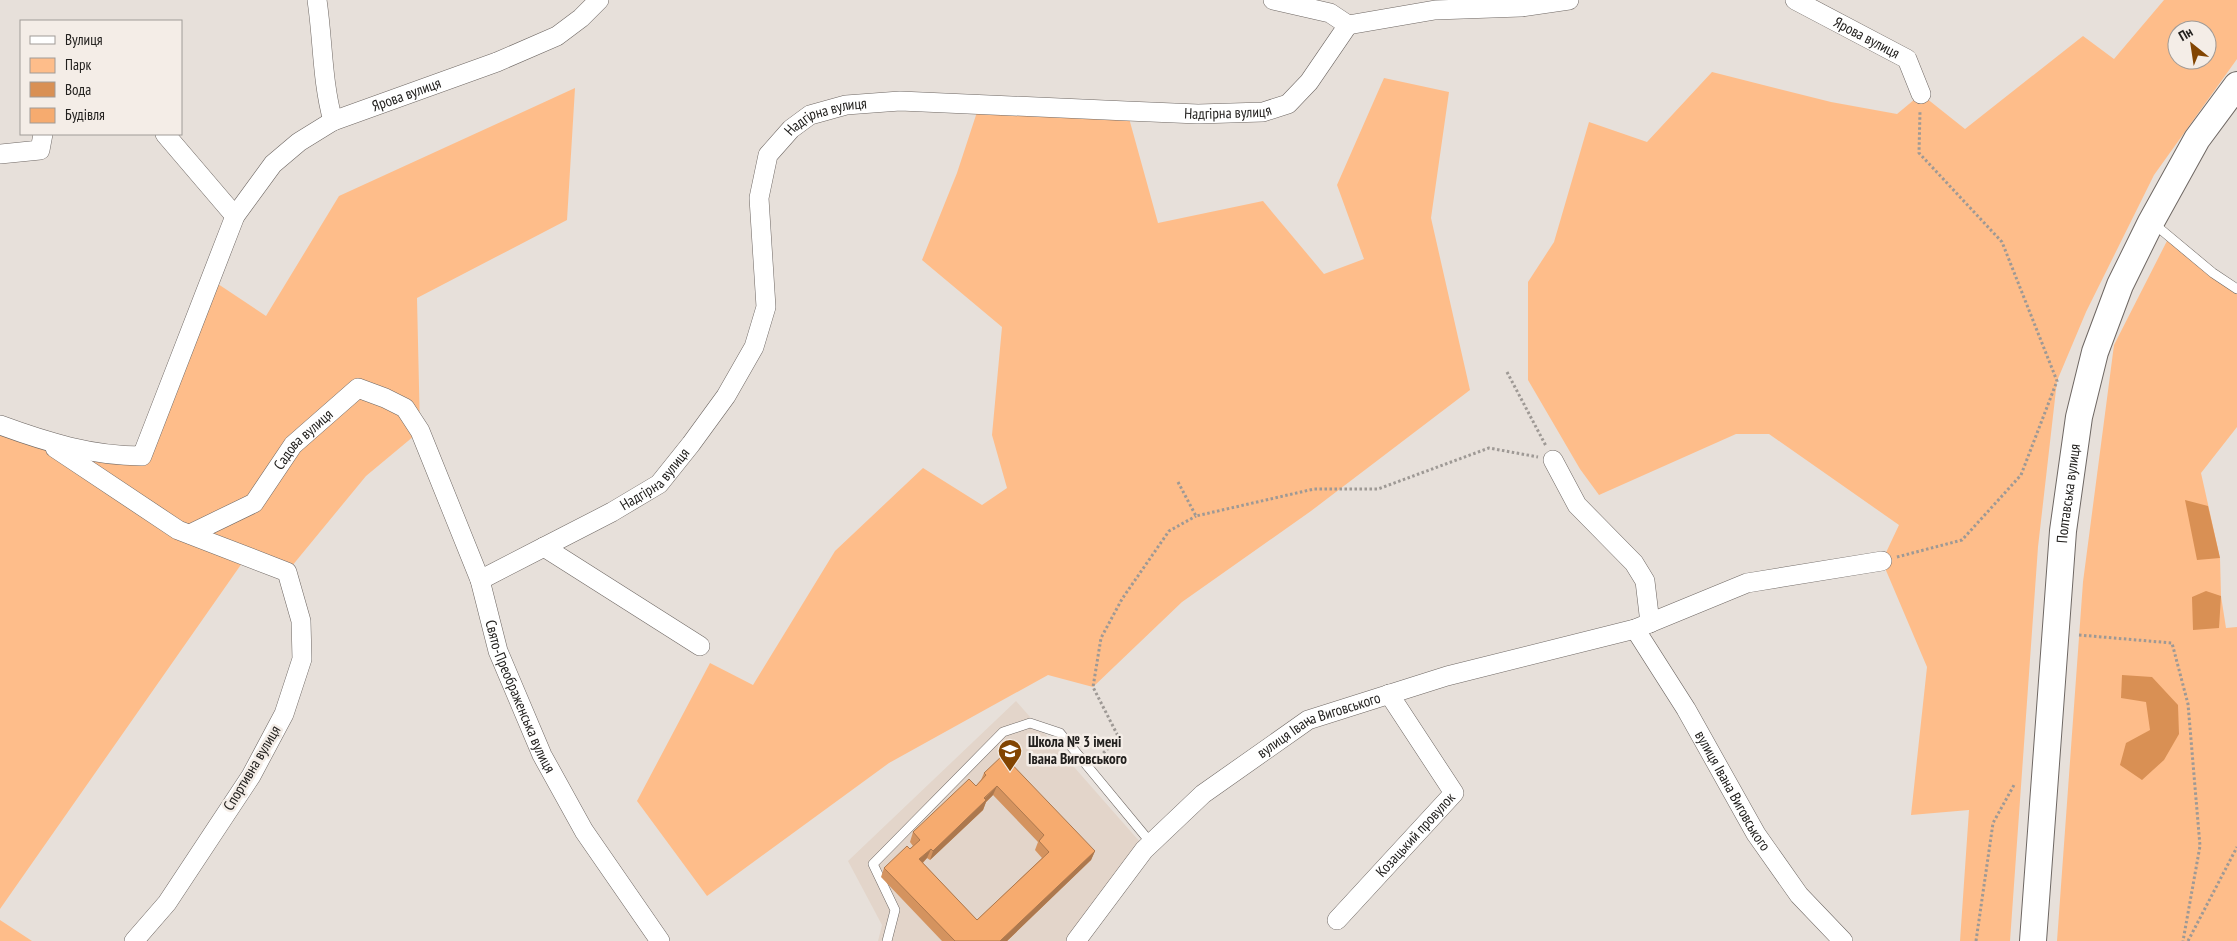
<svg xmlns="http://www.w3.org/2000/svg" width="2237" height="941" viewBox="0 0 2237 941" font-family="'PT Sans Narrow',sans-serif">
  <rect width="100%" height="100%" fill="#e7e0da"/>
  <path fill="#e3d5ca" d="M1016,701l124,141 -74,99h-188l4,-16 -34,-64z"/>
  <path fill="#febd8a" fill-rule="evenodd" d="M2164,0h73v59l-83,116 -68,137 -29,69 -19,166 -28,394h-50l9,-131 -58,5 16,-148 -45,-106 17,-36 -130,-91h-33l-137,61 -19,-26 -52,-89v-98l26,-40 35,-120 58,20 65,-70 119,30 66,12 24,-20 44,35 118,-93 31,23zM2177,30h30v30h-30z
    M1384,78l65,14 -18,126 39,172 -159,121 -129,91 -89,85 -45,-12 -159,88 -182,133 -70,-95 73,-138 43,22 82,-134 88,-83 59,37 25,-17 -15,-53 10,-108 -80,-67 35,-87 22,-67 148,5 31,112 105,-22 61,73 40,-15 -27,-74z
    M575,88l-8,132 -150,78 3,133 -54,45 -79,96 -40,-16 -247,353v-484l142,31 70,-176 54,36 73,-120z
    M2169,237l68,52v138l-36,46 19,85 1,38 5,32 11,-1v314h-180l26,-359 31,-237z
    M0,920l32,21h-32z"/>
  <path fill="#d99054" d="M2185,500l23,6 12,52 -23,2z
    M2206,591l15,5 -2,32 -26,2 -1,-33z
    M2122,675l30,2 26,28 1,29 -15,26 -22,20 -22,-15 6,-22 24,-13 -4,-28 -25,-4z"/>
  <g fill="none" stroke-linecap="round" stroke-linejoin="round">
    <g stroke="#6e6763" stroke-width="10">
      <path id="lane" d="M2153,223l60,50 24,16
        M887,941l8,-31 -22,-46 130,-132 27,-9 30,10 91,110"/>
    </g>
    <g stroke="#6e6763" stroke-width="20">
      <g id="street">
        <path d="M317,0c6,40 5,82 16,121"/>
        <path d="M1273,0l57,13 18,12 87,-15 86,-3 48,-7"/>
        <path id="s1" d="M1795,0l112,59 14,35"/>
        <path d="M165,134l70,82"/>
        <path d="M0,154l40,-4 3,-16"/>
        <path id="s2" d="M0,425c46,17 92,31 142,31l93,-240 38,-52 26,-22 34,-21 164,-59 60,-26 24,-18 18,-18"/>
        <path d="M55,448l123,82 109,42 14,49 1,38 -18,55 -33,62 -84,127 -33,38"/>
        <path d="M1553,460l24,45 57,58 11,18 5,42"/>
        <path id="s3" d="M190,534l64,-31 39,-58 65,-57 27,10 20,10 15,23 60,149 18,71 44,104 42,76 76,110"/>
        <path id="s4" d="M544,547l68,-35 47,-28 32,-40 35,-48 28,-49 12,-40 -7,-109 9,-43 23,-26 19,-14 36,-10 54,-4 227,10 71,3 65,-2 25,-8 21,-22 39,-57"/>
        <path d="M480,580l64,-33 156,99"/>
        <path id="s5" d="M1635,629l51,80 70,125 43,61 44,46"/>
        <path id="s6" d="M1337,920l117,-127 -65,-99"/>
        <path id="s7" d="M1076,941l68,-91 59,-56 105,-74 139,-44 188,-47 112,-46 135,-22"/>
      </g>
    </g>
    <g stroke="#6e6763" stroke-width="28">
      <g id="secondary">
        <path id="s8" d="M2033,941l30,-410 16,-114 16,-65 25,-67 31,-63 46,-83 40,-54"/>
      </g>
    </g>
    <path stroke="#9e9995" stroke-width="3" stroke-dasharray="2.5 2.5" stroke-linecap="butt" d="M1507,372l39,74
      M1178,482l18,34 118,-27h64l111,-41 49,9
      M1897,557l65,-17 59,-65 36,-94 -55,-139 -83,-89 1,-42
      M2079,635l93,8 16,61 12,142 -17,95
      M1096,760l23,-22 -26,-51 8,-49 21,-39 47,-68 27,-15
      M1976,941l17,-118 21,-38
      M2188,941l49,-94"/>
    <use href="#lane" stroke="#fff" stroke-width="9"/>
    <use href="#street" stroke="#fff" stroke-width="19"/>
    <use href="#secondary" stroke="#fff" stroke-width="26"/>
  </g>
  <path fill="#d4935f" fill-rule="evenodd" d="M984,773l111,78 -4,9 -84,81h-65l-61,-64 3,-9 29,-22 -3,-4 3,-10 63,-46 5,-6zM993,795l45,47 -3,8 7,8 -65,62 -54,-57 4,-5 3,2 53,-50 3,-8z"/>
  <path fill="#ac784e" d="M997,786l-4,9 -7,7 -3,8 -53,50 3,-9z
    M931,849l-4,9 -11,11 3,-10z
    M1095,851l-4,9 -84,81h-7z"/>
  <path fill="#f6ab6f" stroke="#ac784e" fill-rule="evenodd" d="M1003,755l92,96 -95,90h-45l-71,-73 23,-22 3,3 10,-9 -7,-8 56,-53 7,7 10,-11 -2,-2zM997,786l47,49 -5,6 10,11 -72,68 -58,-61 12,-10 2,2 53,-51 -2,-2z"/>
  <defs>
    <g id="school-pin" transform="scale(1.25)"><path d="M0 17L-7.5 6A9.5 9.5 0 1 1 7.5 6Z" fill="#824502" stroke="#f4ede7"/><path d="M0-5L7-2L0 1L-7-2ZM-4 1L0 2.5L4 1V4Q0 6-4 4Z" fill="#fff"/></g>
  </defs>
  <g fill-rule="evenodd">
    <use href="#school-pin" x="1010" y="751"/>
  </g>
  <g text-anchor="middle" stroke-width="5" stroke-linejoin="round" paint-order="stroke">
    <g font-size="15" fill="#22201e" stroke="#f4ede7">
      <text dy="5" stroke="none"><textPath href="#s1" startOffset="81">Ярова вулиця</textPath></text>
      <text dy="5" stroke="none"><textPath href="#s2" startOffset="620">Ярова вулиця</textPath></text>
      <text dy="5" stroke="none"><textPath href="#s4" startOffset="971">Надгірна вулиця</textPath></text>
      <text dy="5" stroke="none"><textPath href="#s4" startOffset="566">Надгірна вулиця</textPath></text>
      <text dy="5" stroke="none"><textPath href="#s3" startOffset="152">Садова вулиця</textPath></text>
      <text dy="5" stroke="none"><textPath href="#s4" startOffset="131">Надгірна вулиця</textPath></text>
      <text dy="5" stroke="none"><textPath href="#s8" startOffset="449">Полтавська вулиця</textPath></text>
      <text dy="5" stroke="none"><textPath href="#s3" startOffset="590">Свято-Преображенська вулиця</textPath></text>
      <text dy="5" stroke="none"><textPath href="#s7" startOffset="331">вулиця Івана Виговського</textPath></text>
      <text transform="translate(252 768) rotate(-59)" y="5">Спортивна вулиця</text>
      <text dy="5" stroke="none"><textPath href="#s5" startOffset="189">вулиця Івана Виговського</textPath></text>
      <text dy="5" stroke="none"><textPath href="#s6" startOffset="116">Козацький провулок</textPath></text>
    </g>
    <g font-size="15" font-weight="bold" fill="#22201e" stroke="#f4ede7" text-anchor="start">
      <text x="1028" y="747">Школа № 3 імені<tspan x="1028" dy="17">Івана Виговського</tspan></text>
    </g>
  </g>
  <rect x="20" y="20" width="162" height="115" fill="#f4ede7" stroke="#a09b97"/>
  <rect x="30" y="36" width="25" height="8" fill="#ffffff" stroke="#a09b97"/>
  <text x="65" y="45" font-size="15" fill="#22201e">Вулиця</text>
  <rect x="30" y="58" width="25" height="15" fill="#febd8a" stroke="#a09b97"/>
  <text x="65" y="70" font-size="15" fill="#22201e">Парк</text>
  <rect x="30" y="82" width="25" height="15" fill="#d99054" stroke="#a09b97"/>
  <text x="65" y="95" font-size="15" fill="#22201e">Вода</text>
  <rect x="30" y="108" width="25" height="15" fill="#f6ab6f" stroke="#a09b97"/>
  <text x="65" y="120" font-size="15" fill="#22201e">Будівля</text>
  <g transform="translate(2192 45) rotate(330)"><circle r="24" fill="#f4ede7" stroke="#a09b97"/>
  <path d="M0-4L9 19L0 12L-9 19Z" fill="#824502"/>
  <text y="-8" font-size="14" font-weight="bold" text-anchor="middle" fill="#22201e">Пн</text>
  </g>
</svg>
